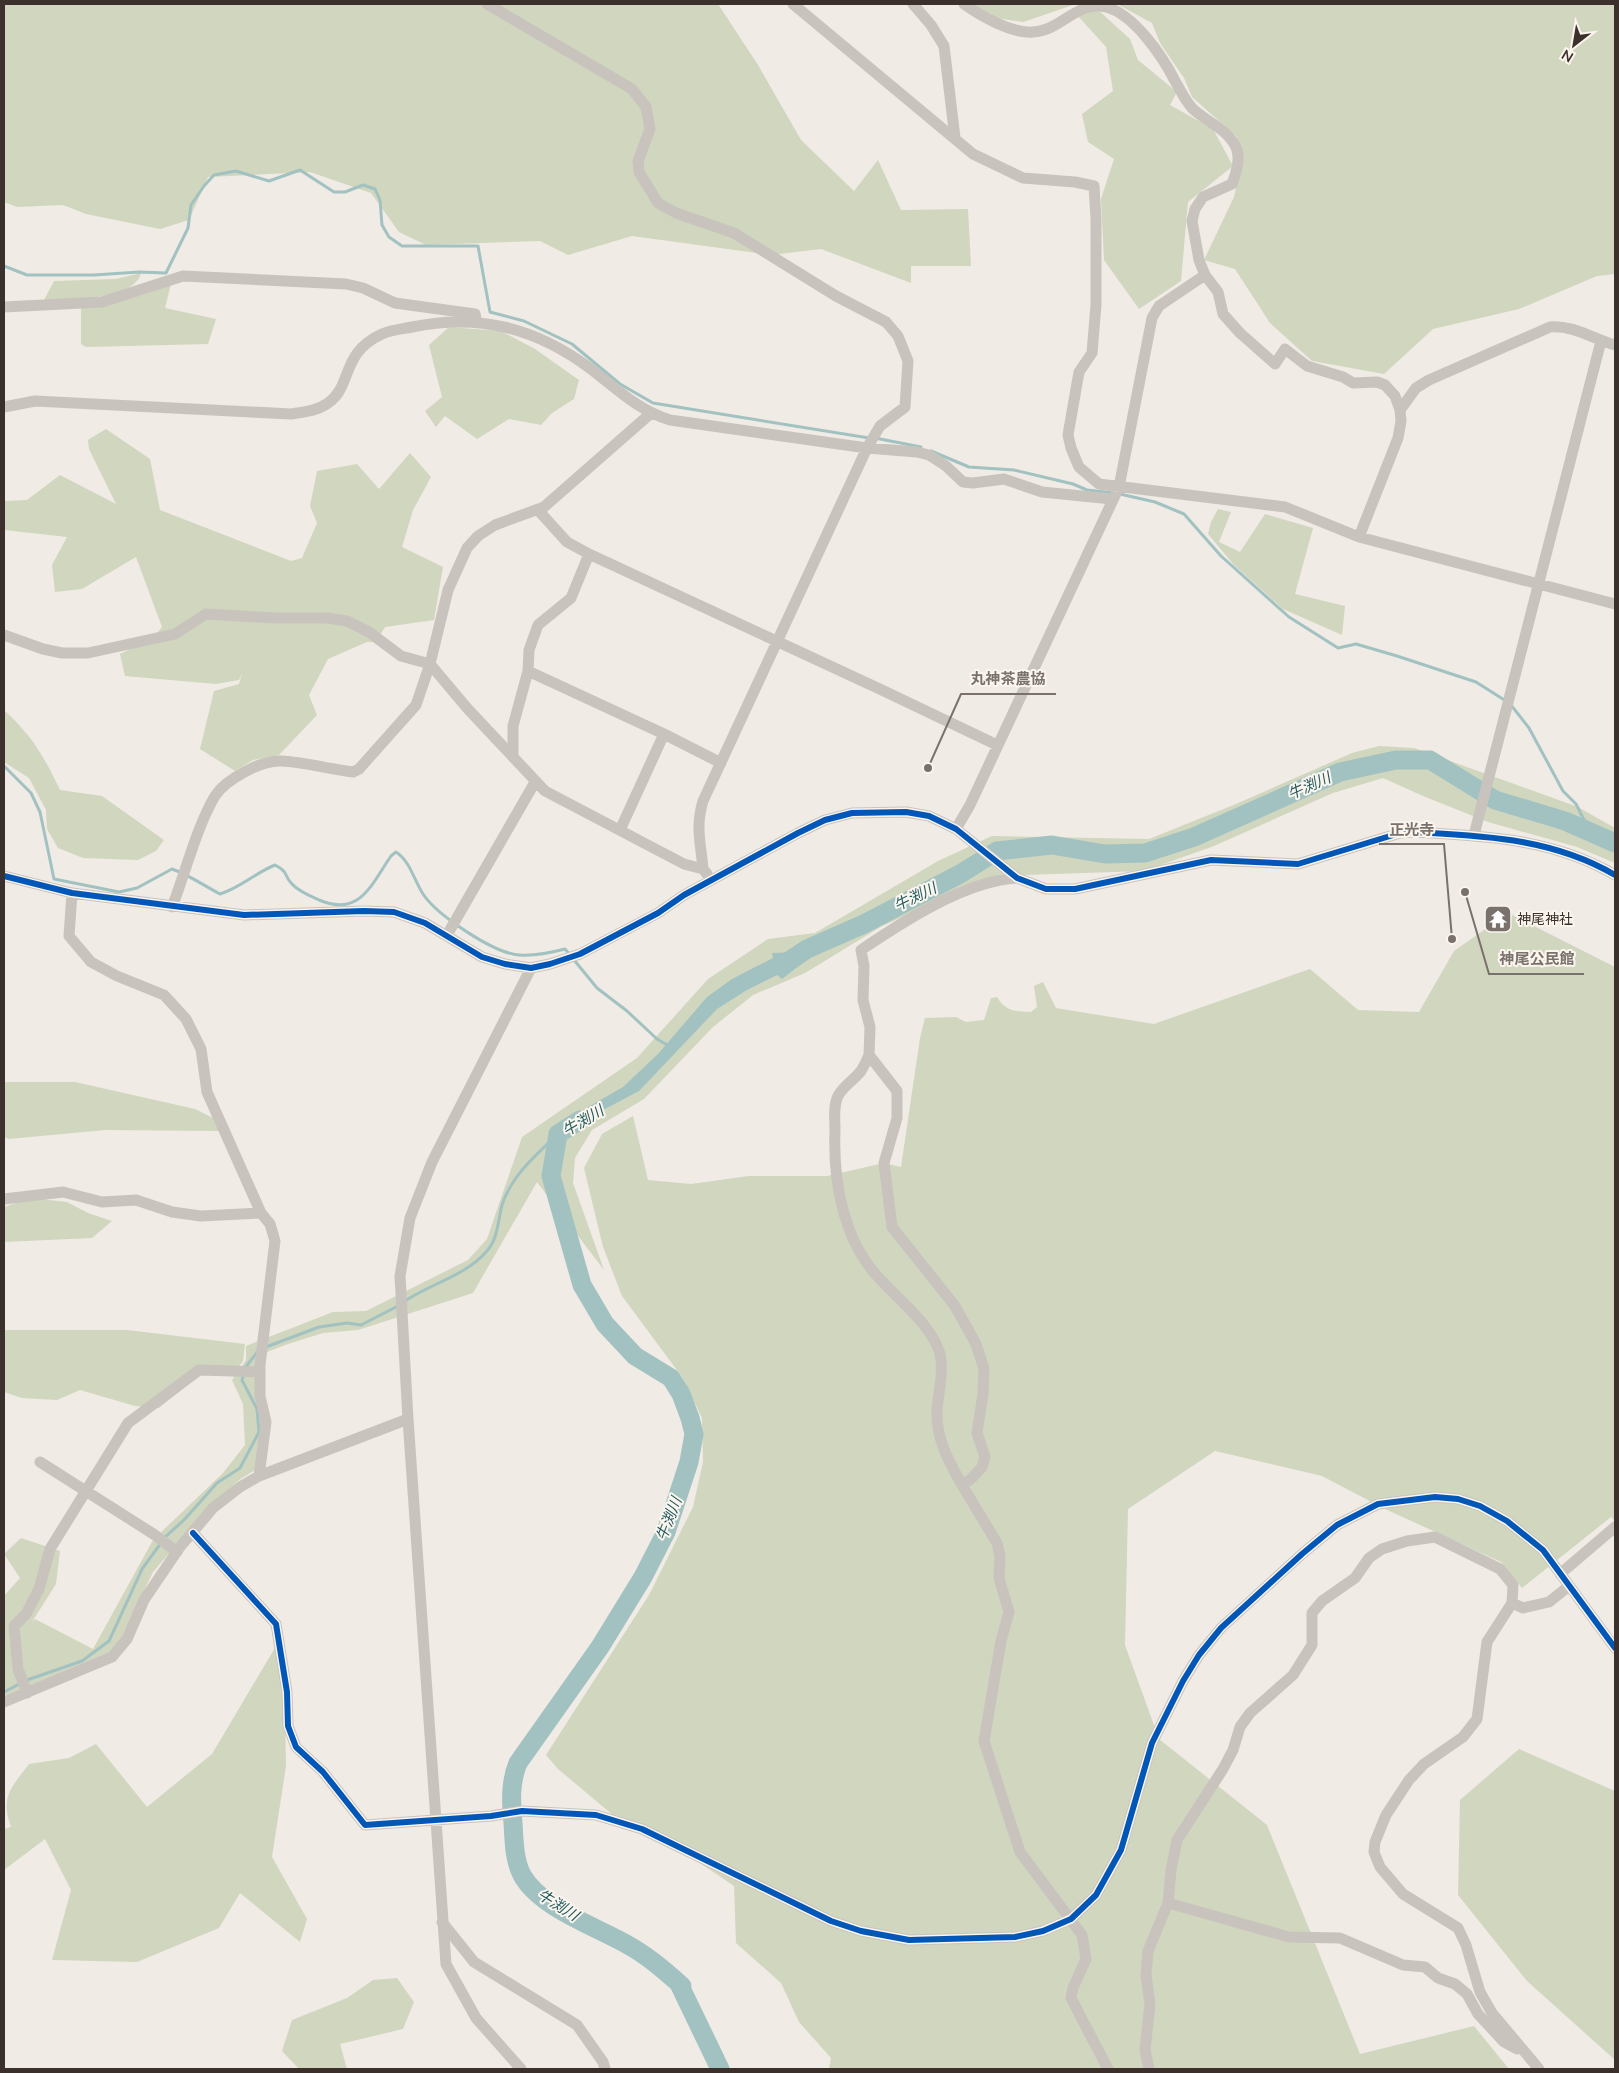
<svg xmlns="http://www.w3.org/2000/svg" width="1619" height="2073" viewBox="0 0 1619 2073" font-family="Mulish,'Noto Sans JP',sans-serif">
  <rect width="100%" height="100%" fill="#f0ebe5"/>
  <path fill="#d1d6bf" d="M4,4h714l40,61 43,75 53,51 24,-31 23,50 67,-1 3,57h-60v17l-90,-34 -50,6 -139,-19 -64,19 -28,-14 -114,4 -27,-13 -28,-39 -61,-21 -102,5 -19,43 -29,9 -74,-15 -23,-9 -46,2 -13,-5z
    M967,4h109l-53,18 -28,-4z
    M1117,4h498v270l-18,2 -78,33 -86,20 -49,45 -72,-13 -42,-38 -35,-54 -31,-9 30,-63 8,-35 -5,-25 -45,-40 -8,-19 -24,-35 -8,-20z
    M1097,9l33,30 8,21 39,32 -7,13 43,24 20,37 -45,36 -7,79 -42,28 -35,-49 -3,-61 13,-40 -26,-17 -6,-28 31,-23 -7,-44 -28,-31z
    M141,273c-7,28 -73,26 -97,27l10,-19 62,-2z
    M171,284l-6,24 51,11 -8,25 -122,3 -5,-3v-37z
    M449,327l52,4 34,18 44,31 -5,19 -22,14 -11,12 -32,-6 -32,20 -32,-23 -9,11 -11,-16 17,-14 -13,-52z
    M106,429l44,30 10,51 131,51 11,-3 15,-35 -7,-17 7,-35 40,-7 22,25 31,-36 21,24 -18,33 -11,37 41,20 -9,53 -49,7 -9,15h-9l-39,17 -19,36 8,20 -38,40 -26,5 -18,11 -35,-22 14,-58 25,-7 3,-11 -3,7 -23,4 -91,-8 -5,-22 33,-16 9,-11 -26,-70 -54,32 -27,3 -3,-27 15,-28 -63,-7v-29l23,-1 33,-25 56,29 -27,-55 -1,-9z
    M1218,509l13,3 -12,30 21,10 25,-38 48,14 -18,66 50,12 -3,29 -59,-26 -49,-44 -26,-31 3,-12z
    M4,710c29,27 39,45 56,80l42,6 62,44 -8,11 -18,9 -55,-2 -25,-10 -11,-19 -1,-19 -17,-32 -25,-16z
    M1379,746l35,2 164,59 37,21v35l-38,-16 -89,-25 -65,-26 -40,-18 -50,15 -119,53 -70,25 -149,5 -113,50 -77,47 -52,22 -40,32 -69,72 -52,31 -17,28 -2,25 31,87 -67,-88 -64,111 -115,37 -35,3 -35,11 -21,8 -10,10 6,62 -8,46 -16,10 -28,25 -58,67 -35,73 -8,9 -106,42v-100l16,-18 -16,-24 17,-16 39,13 -4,33 -24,38 3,-3 58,30 60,-109 70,-67 22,-28 -2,-41 -11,-24 14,-20v-14l87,-34 33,-1 102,-51 19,-21 35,-102 115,-79 71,-79 60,-40 47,-6 123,-72 54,-25 157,3 87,-35 116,-51z
    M1508,913l107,54v554l-4,-4 -89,71 -21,-26 -118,-54 -61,-32 -107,-25 -87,58 -3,136 34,94 108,86 93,229 114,-28 35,43h-680l2,-11 -32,-36 -18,-39 -45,-40 -2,-57 -77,-52 -37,-13 -62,-52 -12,-14 103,-160 44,-88 10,-45 -1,-44 -20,-41 -60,-81 -19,-49 -19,-79 18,-34 31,-18 15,64 43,4 58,-8h78l57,-13 17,4 19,-129 5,-20 31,-1 10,5 18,-2 7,-22 6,-1c9,15 18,14 34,15l6,-5 -3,-21 9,-4 13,26 98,16 156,-55 48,41 61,2 35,-61z
    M4,1082h71l120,27 18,9 6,13 -114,-1 -96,9 -5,-2z
    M31,1198l36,4 21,11 24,8 -20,17 -88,4v-35z
    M4,1330h123l118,14 -2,17 -10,13h-32l-42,34 -24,-2 -55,-16 -23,10 -35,-2 -18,-6z
    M279,1641l5,31 2,94 -14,91 35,62 -7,23 -60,-49 -21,35 -82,34 -85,-2 19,-70 -26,-51 -41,31v-41l7,-2c-11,-30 0,-39 18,-63l40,-6 27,-14 51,63 65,-53z
    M1519,1749l96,42v269l-88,-79 -69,-86 2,-95z
    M397,1978l17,24 -11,27 -63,15 7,25h-48l-17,-18 10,-31 55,-22 26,-18z"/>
  <path fill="#a1c2c1" d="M807,949l-5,9 2,4 -22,17 -5,-4 -30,15 -30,19 -78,82 -81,43 18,-20 47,-27 35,-33 49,-57 25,-18 41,-21 -1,-5 27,-1z"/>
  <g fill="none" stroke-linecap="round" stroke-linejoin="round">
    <path stroke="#a1c2c1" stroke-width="3" d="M4,266l23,9h67l45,-3 27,1 22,-45 3,-23 13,-19 10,-11 22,-4 33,10 31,-11 34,22h11l18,-7 12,4 5,11 2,25 7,12 13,9h76l12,66 34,9 48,23 48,40 33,19 216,35
      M875,438l46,9
      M931,451l38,16 45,3 59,14 14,6 27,3
      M1120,494l35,8 29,12 37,42 68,61 49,31 18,-4 41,12 79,26 30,19
      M1511,705l18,23 34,63 13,13 9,18 -2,8
      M4,766l27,27 9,19 14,67 65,13 18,-4 35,-19c17,6 31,16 48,25 20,-6 35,-21 55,-29 15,8 8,10 17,19 6,7 18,12 27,16 41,17 52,-15 72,-44l5,-4c14,9 18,28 27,42 14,21 70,59 96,61 16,1 31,-2 46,-6l32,39 30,23 30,28 12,7
      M405,1301c27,-18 60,-25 81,-49 12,-12 12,-32 16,-47 9,-29 35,-51 56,-71
      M266,1347l53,-20 28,-4 14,2 37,-19
      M245,1368l13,-17
      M164,1538l20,-18 33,-37 23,-15 19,-36 -2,-23 -15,-29 2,-7
      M4,1692l23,-12 55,-19 27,-20 33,-72 19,-26"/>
    <path stroke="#a1c2c1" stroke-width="19" d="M786,963l21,-14 57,-25 96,-50 37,-23 55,-6 53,9 40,-1 49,-16 146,-65 56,-12h34l65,40 70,21 50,22
      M580,1120l-22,14 -7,42 31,109 23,39 30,32 36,22 10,16 9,24 4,16 -5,28 -23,70 -23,45 -43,70 -82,116c-8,19 -7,39 -5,60 1,16 1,37 9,52 18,33 75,52 106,70 20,11 37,26 54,41h-2l40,83"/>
    <path stroke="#c9c3be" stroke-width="11" d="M487,4l145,85 14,18 4,22 -12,32 1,11 19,31 18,10 58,20 102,63 50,26 12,14 10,25 -3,46 -25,19 -13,22 -164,353c-8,26 -2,43 0,68
      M793,4l180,150 50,24 52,4 19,4 2,33v86l-4,48 -13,19 -11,63 3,13 8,19 20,17 186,23 74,30 256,67
      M913,4l18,21 13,21 11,92
      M964,4c17,12 48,30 69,28 28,-1 44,-32 73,-25 28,7 57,50 69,74 6,10 10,20 18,28 15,14 37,21 44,41 3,11 -1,23 -5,34l-29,13 -8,12 -3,12 7,39 6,15 13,17 5,22 17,19 35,31 10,-15 22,17 36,11 10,6 24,-1 8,3 10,11 5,14 1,11 -3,17 -39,99
      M4,307l98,-5 81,-26 163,8 17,4 32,15 80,11 2,8
      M4,407l31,-6 256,13c13,-2 26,-3 37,-11 25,-17 12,-50 54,-69 9,-4 20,-5 30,-7 67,-14 124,1 179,42 26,20 47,41 79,51l197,28 50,4 12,3 17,11 17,16 10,1 31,-4 38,13 70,7
      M1400,410l16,-22 13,-8 121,-53c24,-2 43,12 65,18
      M538,510l29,32 22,12 295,137 113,54
      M4,635l39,14 19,4h26l87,-19 31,-20 69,4h52l20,3 22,11 32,24 29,8 37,44 78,83 139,73 19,5 4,5
      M528,671l136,63 57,29
      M513,755v-29l15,-55 1,-21 9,-25 33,-27 18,-44
      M956,829l14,-24 149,-318 33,-169 7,-12 46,-31
      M620,830l44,-96
      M1474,835l127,-494
      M4,876l68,17 172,22 120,-4 30,1 31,11 57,34 23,7 26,4 19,-4 30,-10 78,-41 26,-18 114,-62 27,-13 27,-7 54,-1 23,4 27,13 61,49 29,11h29l136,-29 87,4 102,-31 13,-1c71,4 139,6 202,43
      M1017,878c-52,3 -113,43 -156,72l3,16 -1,34 7,27 -1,28 28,36v27l-13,45 8,64 63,79 21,38 8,25 -1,25 -6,39 8,24 -3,10 -11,12 -9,6 35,58 3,13 -1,22 10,34 -8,29 -17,100 36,111 62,83 4,24 -13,29 -2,10 37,71
      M72,893l-3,43 22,26 26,14 47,19 22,24 15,30 6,43 54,121 9,11 5,17 -15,124v31l6,26 -7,54
      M172,907c13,-33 25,-81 43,-111 10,-16 46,-36 66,-35 23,1 48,8 72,11l6,-3 57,-64 14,-41 18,-74 19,-42 11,-12 17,-11 49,-18 106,-93
      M447,935l88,-153
      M869,1055c-2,5 -5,11 -8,16 -7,9 -18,15 -23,25 -5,10 -3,24 -3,34 -2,51 8,110 44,148 18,20 52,47 60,73 6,18 -1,41 -2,60 -1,28 12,51 25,74
      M4,1199l59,-7 39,10 34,-2 36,12 29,4 60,-3
      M40,1462l115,73 22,17
      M193,1533l83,91 11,68 1,34 8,21 27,25 42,53 126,-9 31,-5 74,4 46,14 189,92 30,10 48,9 106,-3 28,-6 28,-12 25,-24 25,-45 31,-107 31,-62 16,-26 22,-27 81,-74 35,-29 41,-21 57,-7 23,2 22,7 27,15 36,29 72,98
      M1560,1574l55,-47
      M1512,1603l11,5 26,-6 20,-16
      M27,1693l-9,-24 -4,-43 12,-12 13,-25 11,-40 78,-126 71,-53 61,2
      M4,1702l108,-45 15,-18 17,-39 36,-53 33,-39 27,-21 19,-11 149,-57
      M1168,1903l121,34 51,1 63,27 22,2 13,11 17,6 12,10 11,20 26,28 13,7
      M442,1922l32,40 103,63 26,37 2,7
      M521,2069l-45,-51 -30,-54 -38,-545 -8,-143 10,-58 22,-56 99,-194
      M1149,2069l-4,-19 5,-46 -4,-29 2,-24 20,-48 3,-33 6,-30 46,-71 10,-19 7,-23 10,-14 43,-38 19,-30v-32l10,-12 33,-23 14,-20 13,-9 25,-8 28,-4 65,32 13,16 -1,18 -25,39 -10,77 -14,18 -39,27 -15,16 -23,35 -11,27 -1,10 6,15 23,27 55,34 8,17 14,47 12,21 47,56"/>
    <g stroke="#fbf5ee" stroke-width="9">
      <path id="cycleway" d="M4,876l68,17 172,22 120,-4 30,1 31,11 57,34 23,7 26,4 19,-4 30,-10 78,-41 26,-18 114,-62 27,-13 27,-7 54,-1 23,4 27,13 61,49 29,11h29l136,-29 87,4 102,-31 13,-1c71,4 139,6 202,43
        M193,1533l83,91 11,68 1,34 8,21 27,25 42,53 126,-9 31,-5 74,4 46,14 189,92 30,10 48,9 106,-3 28,-6 28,-12 25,-24 25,-45 31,-107 31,-62 16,-26 22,-27 81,-74 35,-29 41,-21 57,-7 23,2 22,7 27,15 36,29 72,98"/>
    </g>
    <use href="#cycleway" stroke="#0057b8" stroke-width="6"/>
  </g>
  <defs>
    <g id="temple-square" transform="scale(1.4375)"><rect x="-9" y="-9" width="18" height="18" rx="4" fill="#7a716c" stroke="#fbf5ee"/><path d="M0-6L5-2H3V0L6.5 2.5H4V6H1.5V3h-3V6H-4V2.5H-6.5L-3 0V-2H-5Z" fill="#fff"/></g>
  </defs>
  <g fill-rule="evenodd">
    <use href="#temple-square" x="1498" y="919"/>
  </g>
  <g text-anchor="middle" stroke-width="4" stroke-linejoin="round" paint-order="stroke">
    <g font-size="14" fill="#3b302b" stroke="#fbf5ee" text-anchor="start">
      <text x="1517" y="924">神尾神社</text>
    </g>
    <g font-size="15" font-style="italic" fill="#1f5a5e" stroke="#fbf5ee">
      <text transform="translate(1309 786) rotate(-24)" y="5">牛渕川</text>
      <text transform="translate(915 897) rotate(-26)" y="5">牛渕川</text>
      <text transform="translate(583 1121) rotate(-31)" y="5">牛渕川</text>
      <text transform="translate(669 1519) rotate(-69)" y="5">牛渕川</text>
      <text transform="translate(558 1905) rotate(32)" y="5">牛渕川</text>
    </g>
  </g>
  <path fill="none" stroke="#7a716c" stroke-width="2" d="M928 768L961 694H1056M1452 939L1444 844H1379M1465 892L1489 974H1584"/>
  <g fill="#7a716c" stroke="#fbf5ee" stroke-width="2">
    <circle cx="928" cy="768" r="5"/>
    <circle cx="1452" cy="939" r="5"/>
    <circle cx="1465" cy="892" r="5"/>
  </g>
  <g font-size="15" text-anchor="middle" font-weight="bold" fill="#7a716c" stroke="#fbf5ee" stroke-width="4" stroke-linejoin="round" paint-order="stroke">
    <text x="1008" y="684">丸神茶農協</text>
    <text x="1412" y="835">正光寺</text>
    <text x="1537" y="964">神尾公民館</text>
  </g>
  <rect width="1619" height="2073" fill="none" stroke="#3b302b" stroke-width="10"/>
  <g transform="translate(1574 45) rotate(211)" stroke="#fbf5ee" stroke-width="4" paint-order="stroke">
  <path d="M0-4L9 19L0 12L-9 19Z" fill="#3b302b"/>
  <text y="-8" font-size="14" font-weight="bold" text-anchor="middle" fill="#3b302b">N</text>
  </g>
</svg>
